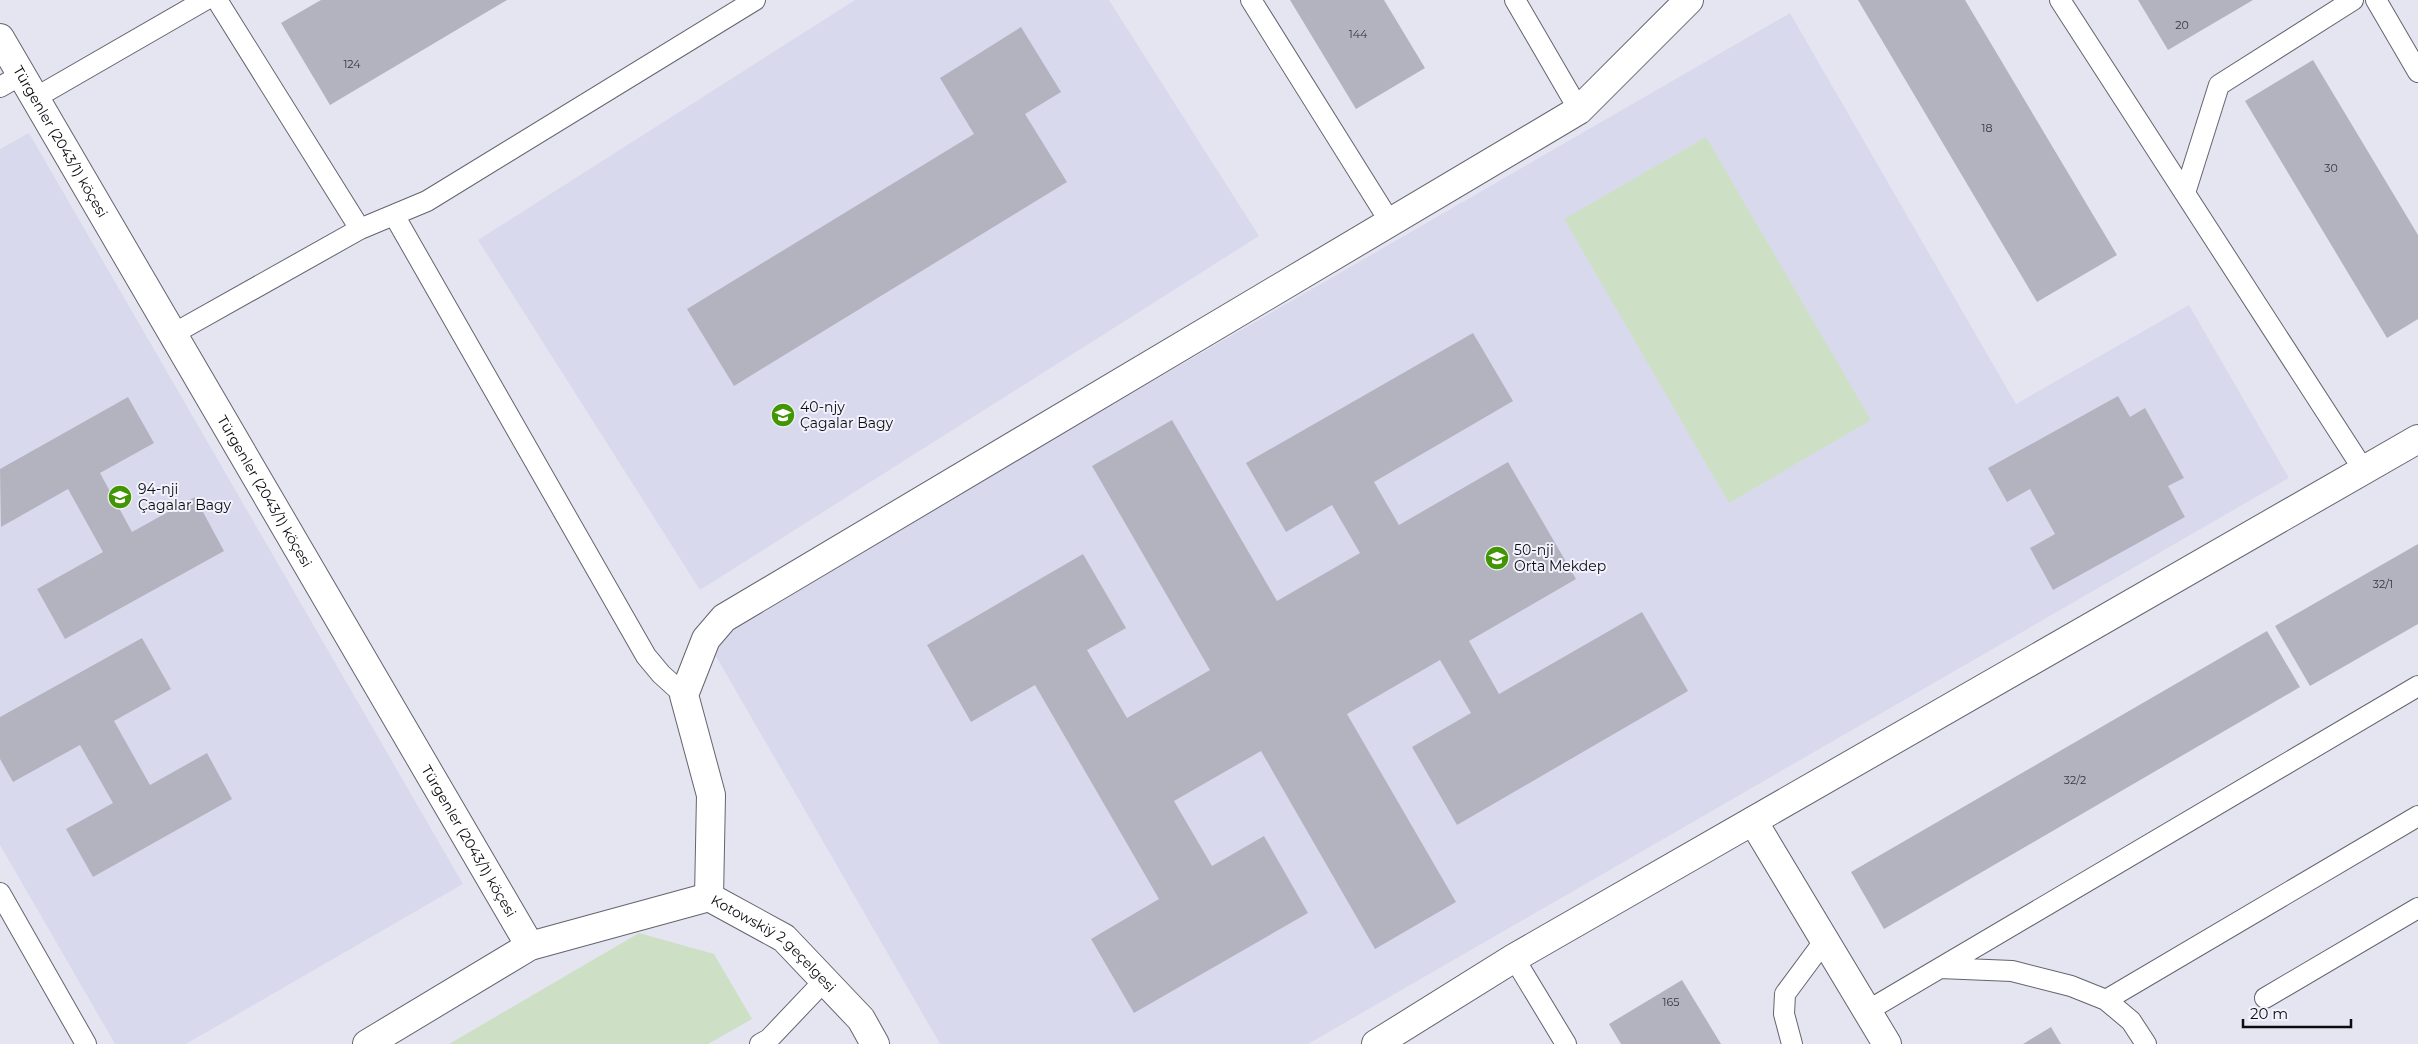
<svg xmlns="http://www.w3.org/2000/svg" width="2418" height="1044" viewBox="0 0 2418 1044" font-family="Montserrat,sans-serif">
  <rect width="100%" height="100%" fill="#e5e5f2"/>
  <path fill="#d9d9ee" d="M855,0h254l150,236 -559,354 -222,-350z
    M1790,13l226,391 173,-99 100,173 -981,566h-368l-234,-405z
    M29,133l434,751 -277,160h-71l-115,-199v-696z"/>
  <path fill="#cde0c5" d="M1706,137l165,283 -142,83 -165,-284z
    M639,933l75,21 38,65 -44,25h-259z"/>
  <path fill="#b3b3c0" d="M321,0h186l-177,105 -49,-82z
    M1290,0h94l41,68 -69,41z
    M1858,0h107l152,255 -80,47z
    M2138,0h115l-85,50z
    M1021,27l40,65 -36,22 42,68 -333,204 -47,-77 287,-175 -34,-56z
    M2313,60l105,175v84l-31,19 -142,-237z
    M1473,333l40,68 -139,81 25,43 109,-63 68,117 -107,62 30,53 143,-82 46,79 -231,134 -45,-78 59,-34 -31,-53 -93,54 109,188 -81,47 -114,-198 -87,50 38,65 52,-30 44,77 -174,100 -43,-74 68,-40 -124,-214 -64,37 -44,-77 156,-91 43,74 -39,22 40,68 83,-48 -118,-204 80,-46 105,181 83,-48 -28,-48 -46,27 -40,-69z
    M2118,396l12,21 15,-9 39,70 -16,8 17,31 -132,73 -23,-42 25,-14 -25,-45 -23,13 -19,-34z
    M128,397l26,46 -54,30 32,59 63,-35 29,54 -159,88 -28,-50 66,-37 -35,-63 -67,38 -1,-58z
    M2418,544v80l-108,62 -35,-60z
    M2267,631l33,56 -416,242 -33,-57z
    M142,638l29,51 -57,32 36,64 57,-32 25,46 -139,78 -27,-48 47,-26 -33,-58 -67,37 -13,-23v-42z
    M1682,980l39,64h-100l-12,-20z
    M2051,1027l10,17h-38z"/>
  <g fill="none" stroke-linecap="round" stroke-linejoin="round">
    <g stroke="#64646f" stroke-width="22">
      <path id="lane" d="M217,0l143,229
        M1251,0l139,222
        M1515,0l64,110
        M2060,0l303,469
        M2376,0l42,72
        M0,87l21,-12
        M35,98l170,-98
        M2185,193l34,-108 134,-85
        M394,215l252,441 15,18 23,21
        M173,334l187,-105 67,-28 328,-201
        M0,893l86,151
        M1514,958l52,86
        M1940,968l72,3 59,15 35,14 25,21 15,23
        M2265,998l153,-90
        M2106,1000l312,-184
        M1867,1011l551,-325
        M760,1044l9,-5 56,-59
        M1792,1044l-8,-30 1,-20 40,-54"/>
    </g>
    <g stroke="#64646f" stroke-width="30">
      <g id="street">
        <path id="s1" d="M0,38l530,908"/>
        <path d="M1753,821l134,223"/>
        <path d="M709,897l2,-102 -27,-100 22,-56 18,-21 855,-508 110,-110"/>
        <path id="s2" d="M367,1044l163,-98 179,-49 75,41 77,81 14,25"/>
        <path d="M1376,1044l138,-86 904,-519"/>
      </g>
    </g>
    <use href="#lane" stroke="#fff" stroke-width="20"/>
    <use href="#street" stroke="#fff" stroke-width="28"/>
  </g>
  <defs>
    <g id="school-disc" transform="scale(1.25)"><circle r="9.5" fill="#429603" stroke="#f2f2fd"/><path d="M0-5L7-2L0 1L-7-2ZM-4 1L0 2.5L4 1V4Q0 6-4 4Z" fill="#fff"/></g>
  </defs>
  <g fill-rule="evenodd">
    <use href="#school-disc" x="783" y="415"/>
    <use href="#school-disc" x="120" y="497"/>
    <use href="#school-disc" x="1497" y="558"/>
  </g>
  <g text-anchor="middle" stroke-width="4" stroke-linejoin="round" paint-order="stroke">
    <g font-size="11" fill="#36363c">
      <text x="2182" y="29">20</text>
      <text x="1358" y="38">144</text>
      <text x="352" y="68">124</text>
      <text x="1987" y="132">18</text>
      <text x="2331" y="172">30</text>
      <text x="2383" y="588">32/1</text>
      <text x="2075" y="784">32/2</text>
      <text x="1671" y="1006">165</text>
    </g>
    <g font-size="14" fill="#0c0c10" stroke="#f2f2fd">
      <text dy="5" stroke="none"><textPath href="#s1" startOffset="120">Türgenler (2043/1) köçesi</textPath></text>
      <text dy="5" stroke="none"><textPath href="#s1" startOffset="525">Türgenler (2043/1) köçesi</textPath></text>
      <text dy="5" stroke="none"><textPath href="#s1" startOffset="930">Türgenler (2043/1) köçesi</textPath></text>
      <text dy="5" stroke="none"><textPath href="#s2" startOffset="456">Kotowskiý 2 geçelgesi</textPath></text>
    </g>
    <g font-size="14" fill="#0c0c10" stroke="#f2f2fd" text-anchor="start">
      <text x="800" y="412">40-njy<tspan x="800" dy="16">Çagalar Bagy</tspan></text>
      <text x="138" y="494">94-nji<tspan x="138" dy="16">Çagalar Bagy</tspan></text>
      <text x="1514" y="555">50-nji<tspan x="1514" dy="16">Orta Mekdep</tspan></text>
    </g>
  </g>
  <path d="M2243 1019v8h108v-8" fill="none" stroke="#0c0c10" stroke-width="2.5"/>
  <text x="2250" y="1019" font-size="15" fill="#0c0c10" stroke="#f2f2fd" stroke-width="4" paint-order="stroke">20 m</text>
</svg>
